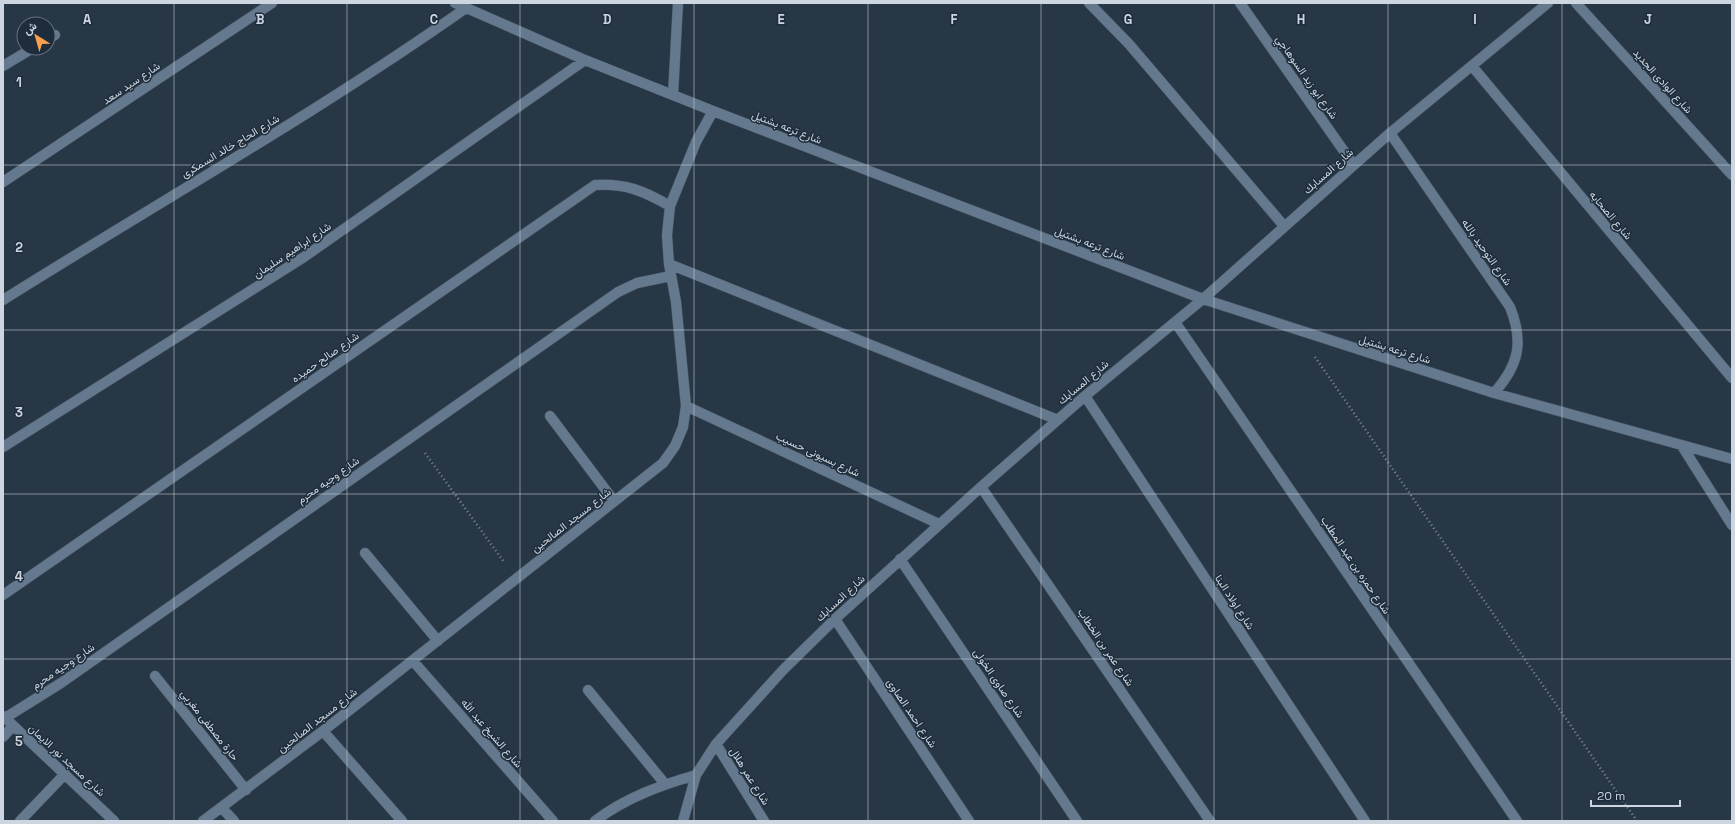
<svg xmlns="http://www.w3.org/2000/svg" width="1735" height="824" viewBox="0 0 1735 824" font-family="'Space Grotesk',Vazirmatn,sans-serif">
  <rect width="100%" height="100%" fill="#283746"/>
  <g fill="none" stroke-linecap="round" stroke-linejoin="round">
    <g stroke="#465462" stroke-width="11">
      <path id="minor" d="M455,3l130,57 128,51 490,188 291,94 238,66
        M1089,3l40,41 155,182
        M1240,3l113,161
        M1576,3l156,172
        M48,39l7,-4
        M3,66l30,-18
        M1472,66l260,312
        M673,95l5,-92
        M1390,133l120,174c14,35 9,58 -16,86
        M3,182l269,-179
        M669,264l389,156
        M3,300c154,-97 314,-187 463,-292
        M1175,322l342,499
        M1085,396l280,425
        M686,406l253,118
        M550,416l64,85
        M1682,446l50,79
        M3,447l301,-190 281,-197
        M981,487l229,334
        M365,553l73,88
        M900,559l177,262
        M3,595l592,-410c30,-2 49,6 75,21
        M835,619l134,202
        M413,661l140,160
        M155,676l91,114
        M588,690l77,94
        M3,716l111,105
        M5,718l56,-35 557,-391 19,-9 34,-7
        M323,731l79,90
        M3,737l10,-11
        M716,744l48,77
        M222,808l12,13
        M20,821l45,-47
        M203,821l120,-90 340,-268 12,-17 8,-19 3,-21 -10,-104 -7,-38 -2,-29 3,-29 26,-64 17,-31
        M595,821c30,-23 66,-36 101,-46
        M683,821l13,-46 20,-31 67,-74 52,-51 146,-132 104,-91 118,-97 187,-166 158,-130"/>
    </g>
    <path stroke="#7f8b97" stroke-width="2.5" stroke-dasharray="1 3" stroke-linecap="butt" d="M1315,357l322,464
      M425,453l79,109"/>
    <use href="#minor" stroke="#64798e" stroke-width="10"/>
  </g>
  <path fill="none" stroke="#cdd6e0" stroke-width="1" stroke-opacity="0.55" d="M174,3v818M347,3v818M520,3v818M694,3v818M868,3v818M1041,3v818M1214,3v818M1388,3v818M1562,3v818M3,165h1729M3,330h1729M3,494h1729M3,659h1729"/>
  <g text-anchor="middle" stroke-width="3" stroke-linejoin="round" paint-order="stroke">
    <g font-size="11" fill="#cdd6e0" stroke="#1e2d3c">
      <text transform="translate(1307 77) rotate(55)" y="4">شارع ابو زيد السوهاجي</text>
      <text transform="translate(1663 81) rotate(48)" y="4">شارع الوادى الجديد</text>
      <text transform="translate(131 83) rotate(-34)" y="4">شارع سيد سعد</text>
      <text transform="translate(787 127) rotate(21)" y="4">شارع ترعه بشتيل</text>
      <text transform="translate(230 146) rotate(-31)" y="4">شارع الحاج خالد السمكرى</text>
      <text transform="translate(1328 171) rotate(-42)" y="4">شارع المسابك</text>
      <text transform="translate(1611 215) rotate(50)" y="4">شارع الصحابه</text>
      <text transform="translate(1090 243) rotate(21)" y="4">شارع ترعه بشتيل</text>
      <text transform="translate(292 250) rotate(-34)" y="4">شارع ابراهيم سليمان</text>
      <text transform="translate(1487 252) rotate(55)" y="4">شارع التوحيد بالله</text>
      <text transform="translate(1395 349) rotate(17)" y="4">شارع ترعه بشتيل</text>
      <text transform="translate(325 357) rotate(-35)" y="4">شارع صالح حميده</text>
      <text transform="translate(1083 382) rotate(-40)" y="4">شارع المسابك</text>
      <text transform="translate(818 454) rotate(25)" y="4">شارع بسيونى حسيب</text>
      <text transform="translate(328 480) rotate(-35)" y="4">شارع وجيه محرم</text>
      <text transform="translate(571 520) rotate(-38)" y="4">شارع مسجد الصالحين</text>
      <text transform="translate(1356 565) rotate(56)" y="4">شارع حمزه بن عبد المطلب</text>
      <text transform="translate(840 598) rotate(-43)" y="4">شارع المسابك</text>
      <text transform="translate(1235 602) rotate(57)" y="4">شارع اولاد البنا</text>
      <text transform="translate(1106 647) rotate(56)" y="4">شارع عمر بن الخطاب</text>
      <text transform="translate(63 666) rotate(-34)" y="4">شارع وجيه محرم</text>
      <text transform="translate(999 683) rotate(56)" y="4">شارع صاوى الخولى</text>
      <text transform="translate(912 713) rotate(56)" y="4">شارع احمد الصاوى</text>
      <text transform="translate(317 720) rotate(-38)" y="4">شارع مسجد الصالحين</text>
      <text transform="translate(210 725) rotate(52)" y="4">حارة مصطفى مغربي</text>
      <text transform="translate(492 733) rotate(49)" y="4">شارع الشيخ عبد الله</text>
      <text transform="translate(67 760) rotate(43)" y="4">شارع مسجد نور الايمان</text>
      <text transform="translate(750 776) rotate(58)" y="4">شارع عمر هلال</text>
    </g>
  </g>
  <g font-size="13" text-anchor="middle" font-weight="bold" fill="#cdd6e0" stroke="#1e2d3c" stroke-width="3" stroke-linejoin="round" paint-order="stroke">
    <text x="87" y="24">A</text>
    <text x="260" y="24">B</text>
    <text x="434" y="24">C</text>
    <text x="607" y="24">D</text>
    <text x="781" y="24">E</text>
    <text x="954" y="24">F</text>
    <text x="1128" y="24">G</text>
    <text x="1301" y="24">H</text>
    <text x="1475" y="24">I</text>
    <text x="1648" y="24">J</text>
    <text x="19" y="87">1</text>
    <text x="19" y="252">2</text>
    <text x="19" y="417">3</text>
    <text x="19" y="581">4</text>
    <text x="19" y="746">5</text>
  </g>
  <rect width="1735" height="824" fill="none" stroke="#cdd6e0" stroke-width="8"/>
  <g transform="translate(36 36) rotate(323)"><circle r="19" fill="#1e2d3c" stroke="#64717e"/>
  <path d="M0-3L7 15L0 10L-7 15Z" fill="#f8a04b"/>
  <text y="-6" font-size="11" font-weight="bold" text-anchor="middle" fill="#cdd6e0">ش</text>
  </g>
  <path d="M1591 800v6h89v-6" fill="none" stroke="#cdd6e0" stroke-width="2"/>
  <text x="1597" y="800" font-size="12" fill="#cdd6e0" stroke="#1e2d3c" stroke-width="3" paint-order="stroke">20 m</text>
</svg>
